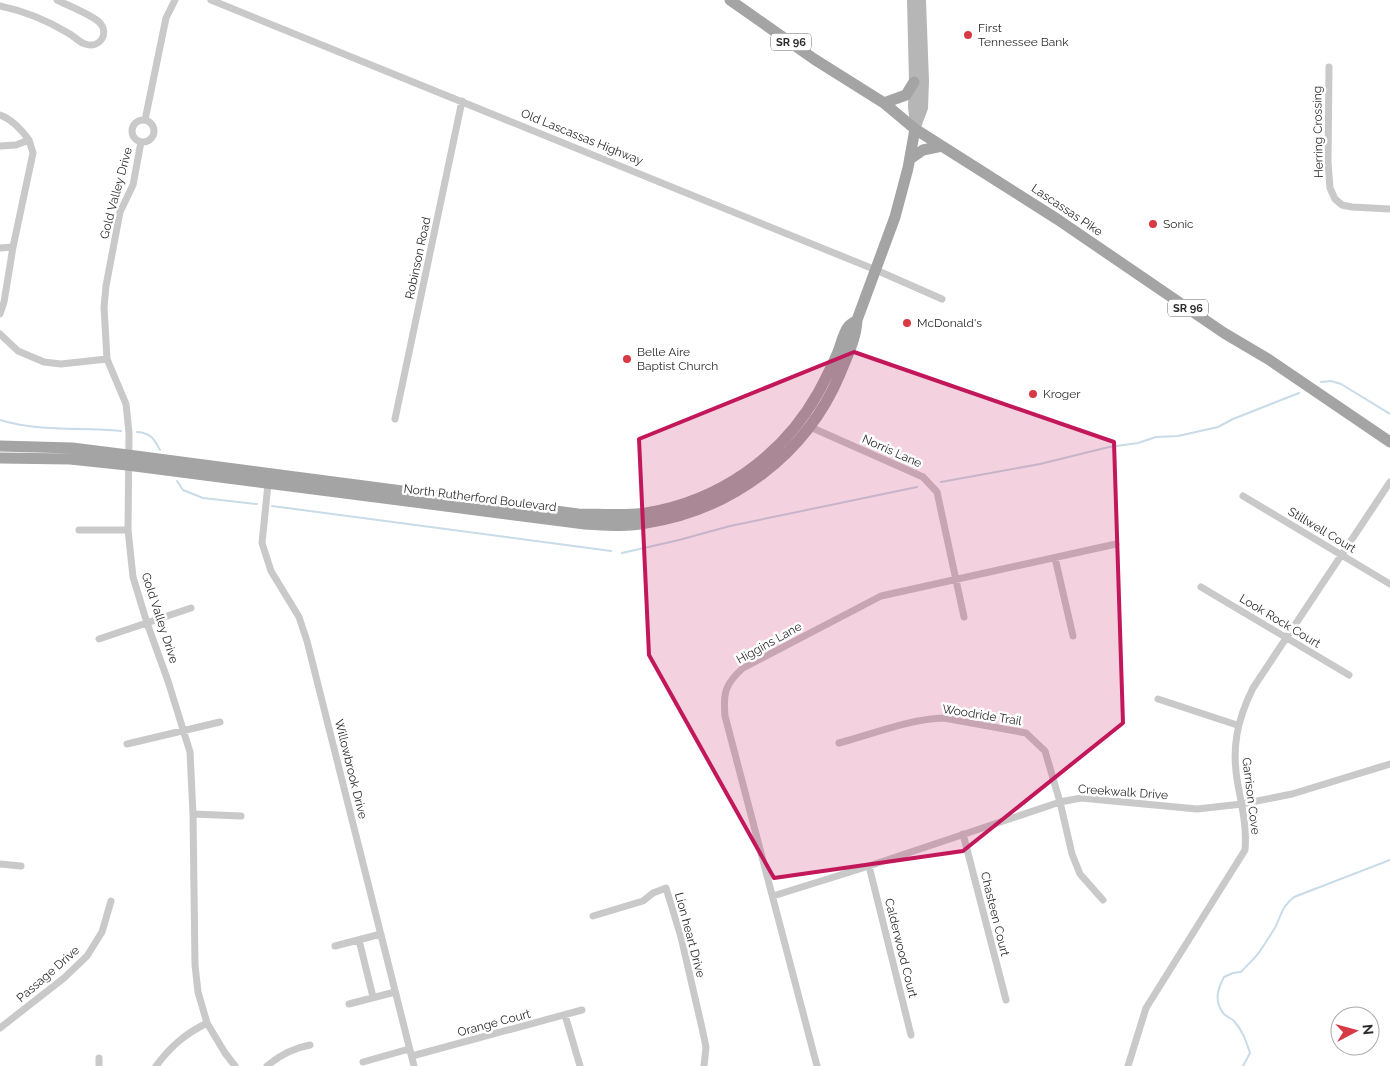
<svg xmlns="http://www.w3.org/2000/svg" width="1390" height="1066" viewBox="0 0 1390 1066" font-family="Raleway,sans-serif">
  <rect width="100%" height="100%" fill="#fff"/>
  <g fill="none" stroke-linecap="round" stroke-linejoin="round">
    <path stroke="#c8dbe8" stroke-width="2" d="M1321,382l10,-1 10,3 49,30
      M0,420c39,12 81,7 121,11
      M137,432c14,1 17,7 23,18
      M177,481l6,9 20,8 54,6
      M941,482l99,-18 69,-17 29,-4 18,-6 22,-1 40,-9 15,-8 66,-26
      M272,506l339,45
      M622,553l57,-13 51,-14 187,-39
      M1243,1066l7,-13c-4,-12 -7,-22 -16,-32 -3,-3 -7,-4 -10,-7 -10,-12 -7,-24 0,-37l9,-4 8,-1c6,-7 16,-15 21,-24 4,-6 9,-14 13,-20 6,-12 7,-22 19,-31l96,-37"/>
    <path stroke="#c9c9c9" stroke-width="7" d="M211,0l665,270 66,29
      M0,6c24,5 48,15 68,27 6,3 11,9 17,11 15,5 25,-11 14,-22 -7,-7 -32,-17 -42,-22
      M1329,67l-1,95 2,26 5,11 7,6 10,2 38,2
      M0,115c12,4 21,14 29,25l-13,5 -16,1
      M145,120l21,-102 9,-18
      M132 131a11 11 0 1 1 22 0a11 11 0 1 1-22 0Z
      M141,142l-8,43 -13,27 -14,74 -2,21 3,52 19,45 3,29 -1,97 5,47 14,46 21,58 22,71 3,62 2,151 3,27 9,31 18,30 10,13
      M0,248l13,-1
      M0,314l4,-12 9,-55 20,-94 -4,-13
      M0,334l18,17 26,11 17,2 46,-5
      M395,419l67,-318
      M808,426l115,51 14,15 27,125
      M268,484l-6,59 9,28 28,46 8,24 107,425
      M1243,496l147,88
      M79,530h49
      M1055,558l18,78
      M1201,587l148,88
      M99,639l92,-31
      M1158,699l79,26
      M839,743c34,-9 70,-24 105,-25l82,15 19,18 15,51 12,52 8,20 23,26
      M127,744l93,-22
      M193,814l48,2
      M963,834l43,166
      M0,864l21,2
      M869,866l42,169
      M773,896l96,-30 191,-64 21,-4 116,11 45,-5 50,-10 98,-30
      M593,916l50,-15 10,-8 13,-5 15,49 21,91 4,19 -2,19
      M359,940l14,57
      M335,946l46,-12
      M349,1004l46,-12
      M565,1015l15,51
      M0,1028l64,-50 23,-22 15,-24 9,-31
      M412,1056l170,-46
      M99,1058v8
      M363,1062l46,-13
      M156,1066c15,-20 29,-32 51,-43
      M267,1066c13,-11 26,-18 43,-21
      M817,1066l-92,-350c-2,-23 0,-32 18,-48l138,-72 235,-52
      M1128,1066l18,-58 99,-158c2,-23 -3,-43 -7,-65 -7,-36 -1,-65 15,-97l137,-206"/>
    <path stroke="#b6b6b6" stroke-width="10" d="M912,0l2,82 -1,25 2,18
      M915,129l8,-21 1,-27 -3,-81"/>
    <path stroke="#a4a4a4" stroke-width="11" d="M730,0l84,59 70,44 31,26 142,90 167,114 44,26 122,83
      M884,103l22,-8 8,-13
      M910,159l13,-9 19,-4
      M0,446l72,2 56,7 450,59c22,0 46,2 68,-1 73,-12 136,-56 172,-120 7,-13 14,-27 20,-41 3,-8 5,-18 10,-25 2,-3 6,-5 9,-7
      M0,458l70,1 57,6 458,59c20,1 41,3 61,-1 85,-13 160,-68 194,-149 7,-18 16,-34 17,-54l38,-103 13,-49 7,-39"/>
  </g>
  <path fill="#c2185b" fill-opacity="0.2" stroke="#c2185b" stroke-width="4" stroke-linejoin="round" d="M854,352l260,90 9,281 -160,128 -189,27 -125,-223 -10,-216z"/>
  <g fill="#d73a45" stroke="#fff" stroke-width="2">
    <circle cx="968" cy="35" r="5"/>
    <circle cx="1153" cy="224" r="5"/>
    <circle cx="907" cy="323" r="5"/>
    <circle cx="627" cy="359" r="5"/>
    <circle cx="1033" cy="394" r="5"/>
  </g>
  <g text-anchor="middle" stroke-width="5" stroke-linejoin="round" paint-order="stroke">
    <g fill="#fff" stroke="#6b6b6b" stroke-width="1">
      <rect x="771" y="33.5" width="40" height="17" rx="4"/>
      <rect x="1168" y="299.5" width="40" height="17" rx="4"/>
    </g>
    <g font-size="11" font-weight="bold" fill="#2c2c2c">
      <text x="791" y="46">SR 96</text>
      <text x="1188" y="312">SR 96</text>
    </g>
    <g font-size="12" fill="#2c2c2c" stroke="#fff" text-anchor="start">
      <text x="978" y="32">First<tspan x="978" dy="14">Tennessee Bank</tspan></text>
      <text x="1163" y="228">Sonic</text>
      <text x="917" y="327">McDonald's</text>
      <text x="637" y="356">Belle Aire<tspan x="637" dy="14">Baptist Church</tspan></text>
      <text x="1043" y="398">Kroger</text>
    </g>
    <g font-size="12" fill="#2c2c2c" stroke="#fff">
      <text transform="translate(1318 132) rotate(-91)" y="4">Herring Crossing</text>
      <text transform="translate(582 137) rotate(22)" y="4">Old Lascassas Highway</text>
      <text transform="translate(116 193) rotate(-75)" y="4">Gold Valley Drive</text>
      <text transform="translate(1067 210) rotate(34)" y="4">Lascassas Pike</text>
      <text transform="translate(418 258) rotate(-78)" y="4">Robinson Road</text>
      <text transform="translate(892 451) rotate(24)" y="4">Norris Lane</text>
      <text transform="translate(480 498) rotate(7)" y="4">North Rutherford Boulevard</text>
      <text transform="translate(1322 530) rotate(31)" y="4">Stillwell Court</text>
      <text transform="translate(160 618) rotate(72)" y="4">Gold Valley Drive</text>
      <text transform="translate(1280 621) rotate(31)" y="4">Look Rock Court</text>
      <text transform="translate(769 643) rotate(-29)" y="4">Higgins Lane</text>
      <text transform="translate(982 715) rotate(9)" y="4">Woodride Trail</text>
      <text transform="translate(351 769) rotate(76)" y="4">Willowbrook Drive</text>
      <text transform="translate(1123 792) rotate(4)" y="4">Creekwalk Drive</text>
      <text transform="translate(1251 796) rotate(83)" y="4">Garrison Cove</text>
      <text transform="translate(995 914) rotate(76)" y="4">Chasteen Court</text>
      <text transform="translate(690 935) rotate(75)" y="4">Lion heart Drive</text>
      <text transform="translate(901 948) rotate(76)" y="4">Calderwood Court</text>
      <text transform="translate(48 974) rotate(-41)" y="4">Passage Drive</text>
      <text transform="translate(494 1023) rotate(-15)" y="4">Orange Court</text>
    </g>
  </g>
  <g transform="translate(1355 1031) rotate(84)"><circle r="24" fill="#ffffff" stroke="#ababab"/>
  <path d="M0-4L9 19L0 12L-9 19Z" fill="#d73a45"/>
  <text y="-8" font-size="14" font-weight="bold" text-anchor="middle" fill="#2c2c2c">N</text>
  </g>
</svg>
